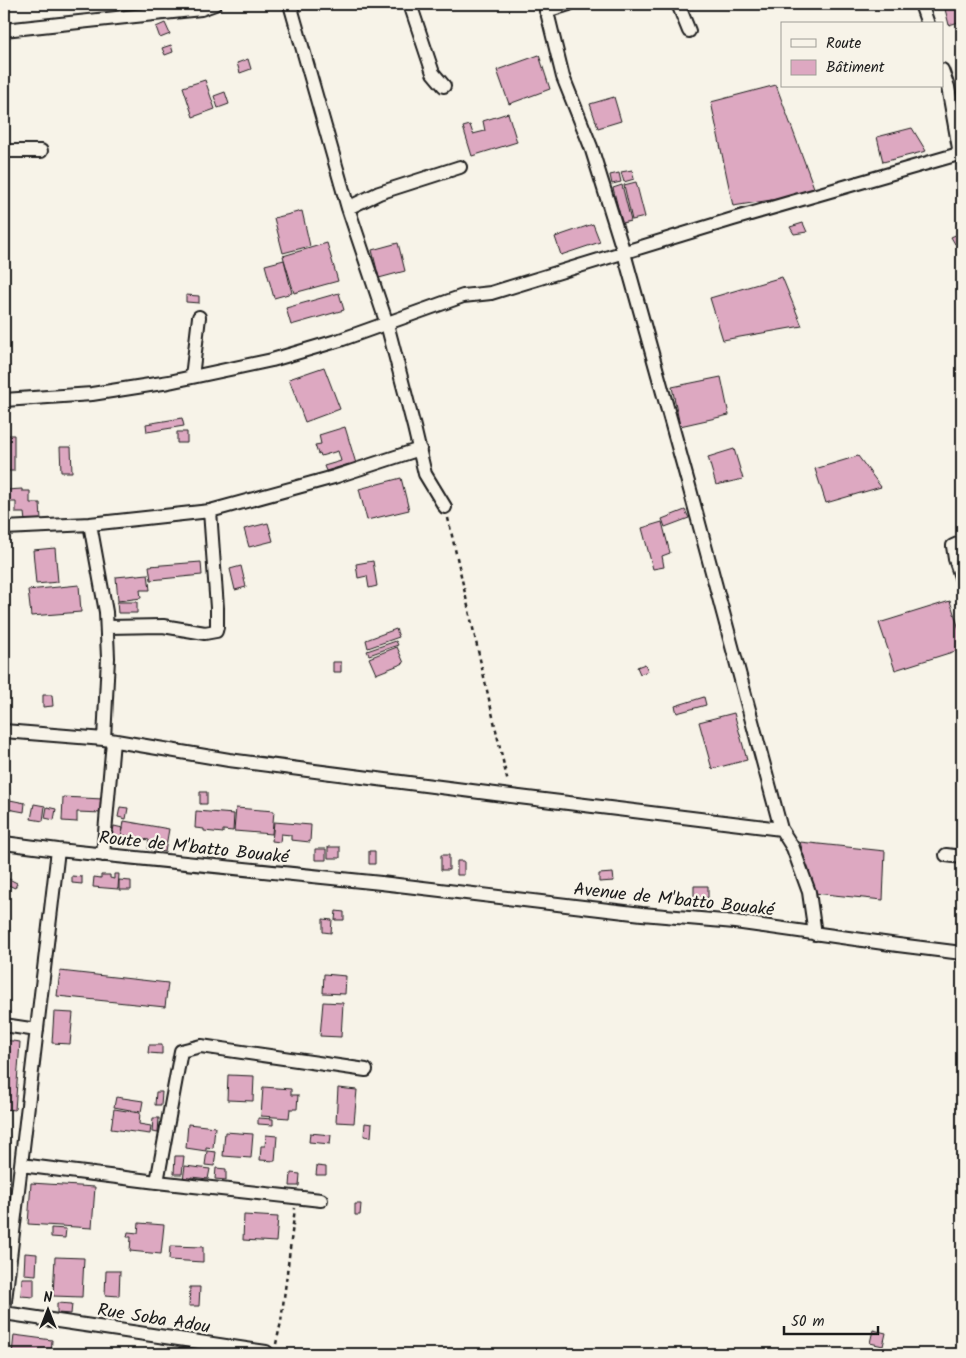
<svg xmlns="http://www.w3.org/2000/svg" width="966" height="1358" viewBox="0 0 966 1358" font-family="Kalam,sans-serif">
  <rect width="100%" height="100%" fill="#f7f3e8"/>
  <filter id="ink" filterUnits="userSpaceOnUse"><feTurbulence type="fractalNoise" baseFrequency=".02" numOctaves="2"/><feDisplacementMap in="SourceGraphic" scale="10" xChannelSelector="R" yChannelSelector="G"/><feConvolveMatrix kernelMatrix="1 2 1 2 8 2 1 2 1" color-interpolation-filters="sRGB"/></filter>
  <g filter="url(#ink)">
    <path fill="#dda8c1" stroke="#1c1c1c" d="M949,4h13v17l-13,4 -5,-20z
      M165,23l5,11 -10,4 -4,-11z
      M171,45l2,7 -8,3 -3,-7z
      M539,55l11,34 -41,15 -12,-34z
      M248,59l3,10 -11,4 -3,-10z
      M205,80l10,29 -22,8 -10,-30z
      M776,85l40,108 -83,13 -22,-104z
      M225,92l4,12 -11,4 -4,-12z
      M614,97l7,24 -23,7 -8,-24z
      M508,113l9,29 -45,14 -9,-29 7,-2 3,9 12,-3 -2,-10z
      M912,128l14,23 -43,11 -6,-25z
      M632,170l2,9 -10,3 -3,-10z
      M619,173l2,9 -9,2 -2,-9z
      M636,182l9,35 -13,3 -8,-35z
      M622,185l9,36 -9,2 -9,-35z
      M302,211l8,35 -27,7 -9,-35z
      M803,223l4,9 -13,2 -4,-7z
      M593,224l7,18 -39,13 -6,-18z
      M960,233l2,4v5l-7,2 -4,-7z
      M327,243l11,38 -44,12 -11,-37z
      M398,243l7,28 -26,7 -7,-28z
      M284,260l8,33 -18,5 -9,-33z
      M782,277l20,49 -79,14 -13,-42z
      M339,293l5,17 -53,15 -5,-17z
      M186,295l13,1v7l-13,-1z
      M324,367l16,42 -35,13 -16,-43z
      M721,377l8,38 -49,11 -8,-39z
      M182,418l2,8 -37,6 -1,-8z
      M345,427l12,40 -7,2 -1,-5 -23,7 -2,-5 17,-5 -3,-10 -17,5 -1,-3 -2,1 -3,-9 6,-1 -2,-9z
      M177,432h10v11h-10z
      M4,435h10v36h-10z
      M60,447h11l1,25h-11z
      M734,449l9,30 -27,6 -8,-28z
      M858,456l23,31 -55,16 -11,-34z
      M401,478l8,32 -42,10 -8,-31z
      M22,489v2h8v12h10l1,17 -16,1 -1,-8h-8v-11h-7v11l-5,1v-20h2v-4z
      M685,510l4,8 -24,9 -3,-8z
      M662,522l8,31 -8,3 2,11 -11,2 -11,-41z
      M268,523l5,18 -24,6 -5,-18z
      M55,548l3,34 -22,2 -3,-34z
      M373,561l4,25 -8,2 -2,-12 -9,2 -2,-14z
      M201,562l1,13 -51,5 -2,-14z
      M241,566l5,21 -11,3 -5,-21z
      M148,574l2,16h-10l1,8 -23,3 -2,-24z
      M79,585l2,27 -50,4 -3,-26z
      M950,601l12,37v11l-67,21 -16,-47z
      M117,602h20v11h-19z
      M396,629l3,8 -31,11 -2,-8z
      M396,641l2,4 -29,10 -2,-4z
      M397,647l7,16 -28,11 -7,-16z
      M333,662h8v10h-8z
      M645,664l3,7 -8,3 -3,-7z
      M43,695h9l1,11 -10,1z
      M704,697l2,8 -29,8 -2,-7z
      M734,713l13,47 -35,9 -13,-47z
      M200,792h7v12h-7z
      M63,797l40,2 -1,14 -25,-1v10l-15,-1z
      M10,800l15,3 -1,9 -16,-3z
      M34,804l11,2 -2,15 -12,-2z
      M47,807l9,2 -2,11 -9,-2z
      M120,807l8,1 -2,11 -8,-2z
      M236,808l38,3 -2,23 -38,-3z
      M196,811l38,3 -1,17 -10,-1v3l-19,-2v-2l-9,-1z
      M124,821l45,8 -4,23 -17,-3 1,-9 -27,-5z
      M274,822l37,3 -1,17 -19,-2v-5l-10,-1 -1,8 -8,-1z
      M114,826l9,2 -2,11 -9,-2z
      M800,842l85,9 -2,49 -69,-7z
      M328,847h12v11h-12z
      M315,849h11v11h-11z
      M369,851h6v13h-6z
      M441,855h8v15h-8z
      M457,861h7v14h-7z
      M613,873l1,8 -15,1v-8z
      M114,874h5l-1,15 -25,-2 1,-10 7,1v-3h9v3l4,1z
      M72,876l10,1v7l-10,-1z
      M5,877l12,6 -2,5 -11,-5z
      M119,880l12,1v9h-12z
      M694,886h14v12h-14z
      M336,911l8,1v8h-9z
      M323,919l9,1 -1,13 -8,-1z
      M60,971l108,12 -3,24 -108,-11z
      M324,974l22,2 -1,18 -22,-1z
      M323,1002l20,1 -2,34 -21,-1z
      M54,1012l19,1 -3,31 -18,-1z
      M4,1040l16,2 -5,68 -11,-1z
      M149,1045h13v9l-14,-1z
      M228,1075l26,1 -1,25 -26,-1z
      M263,1087l28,2v6h7l-1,14h-7l-1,9 -28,-2z
      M338,1088l19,2 -3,33 -18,-1z
      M156,1092h6l-1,13h-6z
      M116,1097l27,4 -2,11 -27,-5z
      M114,1109l26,4 -1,11 12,2 -1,8 -39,-5z
      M153,1118h6l-1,15 -6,-1z
      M258,1118l15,1v6l-15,-1z
      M365,1123l7,1 -1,13 -7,-1z
      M188,1124l27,3 -2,21 -7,-1v4l-20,-3z
      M225,1132l28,2 -2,24 -28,-2z
      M310,1133l21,2 -1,9 -21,-2z
      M266,1135l11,1 -2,25 -15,-1 1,-14h4z
      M207,1151l9,1 -2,14 -9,-1z
      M175,1156h9l-2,18h-8z
      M185,1166l25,3 -2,10 -17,-2v4l-8,-1z
      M317,1166l9,1v8h-10z
      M216,1168l10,1v11l-11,-1z
      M291,1173l9,1 -1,12h-9z
      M31,1183l64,4 -3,41 -64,-4z
      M355,1204h6l-1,11h-5z
      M244,1215l34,2 -2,25 -33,-2z
      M139,1223l25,2 -3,29 -31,-3 1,-14h-4l1,-5 10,1z
      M51,1228l15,1 -1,9 -14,-1z
      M170,1246l33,1v15l-34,-2z
      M25,1253l12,1 -1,21 -12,-1z
      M55,1257l29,1 -2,39 -29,-1z
      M106,1271h14l-1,25 -14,-1z
      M22,1278h12v19l-13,-1z
      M190,1287h10l-1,19h-10z
      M57,1303l15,1 -1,10 -14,-1z
      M873,1330l13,3 -3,13 -13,-3z
      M14,1335l38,5 -1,14h-39z"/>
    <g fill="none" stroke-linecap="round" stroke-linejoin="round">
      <g stroke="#1c1c1c" stroke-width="16">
        <path id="minor" d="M290,4l58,204 39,116 27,103 11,47 20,33
          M410,4l23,69 11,13
          M545,4l18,73 28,70 33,106 65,233 92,343 12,19 16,44 6,42
          M678,4l11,27
          M921,4l7,20
          M546,11l23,-7
          M4,30l197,-21 14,-5
          M942,70l6,17 12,67 2,4
          M4,151h37
          M348,208l31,-15 81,-26
          M192,377l7,-60
          M4,400l88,-6 77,-12 103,-22 68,-20 123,-44 28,-3 242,-74 229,-66
          M90,524l16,88 2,46 -4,81
          M4,528l86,-4 120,-13 124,-34 86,-28
          M962,542l-9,4 2,13 7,21
          M107,627l56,-1 42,7 11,-2 1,-4v-19l-7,-97
          M4,731l100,8 125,21 282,36 270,33
          M4,843l54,7 323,33 261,31 93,8 163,23 64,8
          M103,855l10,-114
          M946,855l16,2
          M4,1025l33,5
          M21,1165l136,17 164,18
          M157,1182l24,-131 20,-5 165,24
          M4,1309l54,-459
          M4,1313l262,39 2,2"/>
      </g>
      <path stroke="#1c1c1c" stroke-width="2.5" stroke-dasharray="4 4" stroke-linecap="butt" d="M448,518l60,265
        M276,1344l5,-22 14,-114"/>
      <use href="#minor" stroke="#f7f3e8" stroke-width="12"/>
    </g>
  </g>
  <g text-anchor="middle" stroke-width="4.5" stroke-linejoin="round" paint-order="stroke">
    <g font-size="18" fill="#1c1c1c" stroke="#f7f3e8">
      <text transform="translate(194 847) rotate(6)" y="6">Route de M'batto Bouaké</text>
      <text transform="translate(674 899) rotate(6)" y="6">Avenue de M'batto Bouaké</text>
      <text transform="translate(154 1318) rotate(9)" y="6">Rue Soba Adou</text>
    </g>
  </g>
  <rect width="966" height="1358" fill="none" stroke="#f7f3e8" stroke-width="20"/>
  <rect x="10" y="10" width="946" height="1338" fill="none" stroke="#1c1c1c" stroke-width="2" filter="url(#ink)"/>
  <rect x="781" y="22" width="162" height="65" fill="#f7f3e8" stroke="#9f9d96"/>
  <rect x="791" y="39" width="25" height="8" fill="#f7f3e8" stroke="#9f9d96"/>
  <text x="826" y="48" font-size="15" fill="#1c1c1c">Route</text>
  <rect x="791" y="60" width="25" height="15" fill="#dda8c1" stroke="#9f9d96"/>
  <text x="826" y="72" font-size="15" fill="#1c1c1c">Bâtiment</text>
  <g transform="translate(48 1310)" stroke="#f7f3e8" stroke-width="4" paint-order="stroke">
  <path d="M0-4L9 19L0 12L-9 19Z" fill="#1c1c1c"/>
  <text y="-8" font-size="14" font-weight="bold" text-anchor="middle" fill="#1c1c1c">N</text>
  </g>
  <path d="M784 1326v8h94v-8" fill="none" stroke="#1c1c1c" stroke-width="2.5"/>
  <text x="791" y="1326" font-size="15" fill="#1c1c1c" stroke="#f7f3e8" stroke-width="4" paint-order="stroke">50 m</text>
</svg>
